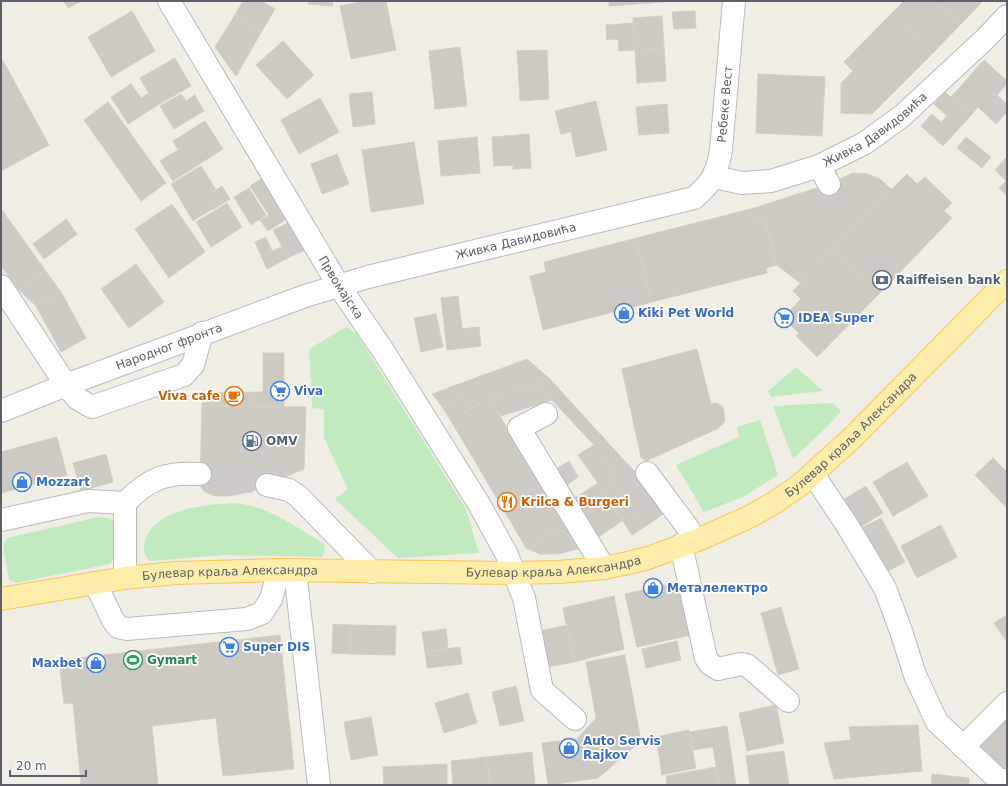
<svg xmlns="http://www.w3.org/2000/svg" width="1008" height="786" viewBox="0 0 1008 786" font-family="'DejaVu Sans',sans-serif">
  <rect width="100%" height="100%" fill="#f0ede5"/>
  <path fill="#c1eabf" d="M346,327l11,7 109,175 13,44 -81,5 -63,-59 13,-10 -24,-51v-29l-12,-1 -3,-59z
    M796,367l27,24 -52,6 -3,-6z
    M833,403l8,8 -13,15 -35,33 -20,-53z
    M760,420l18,55 -35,22 -39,15 -28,-47 63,-28 -2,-10z
    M234,503c33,2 62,24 90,41l1,6 -3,7 -98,-2 -74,6c-6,-5 -7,-11 -5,-19 8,-34 61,-37 89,-39z
    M99,517l9,1 8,5 -1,33 -5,8 -94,19 -7,-3 -6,-34 4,-8z"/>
  <path fill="#cdcac3" stroke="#d6cfc2" d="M64,1h18l-14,7z
    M243,1h18l14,8 -13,22 -27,-16z
    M309,1h23l1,5 -25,-2z
    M364,1h22l10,49 -45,9 -11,-53z
    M609,1h56v1l-56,4z
    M904,1h32l24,24 -28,29 -41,-40z
    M936,1h47l-23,24z
    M132,11l23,40 -44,26 -23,-40z
    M695,11l1,17 -22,1 -2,-17z
    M891,14l41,40 -48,48 -40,-40z
    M235,15l27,16 -26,45 -21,-29z
    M662,16l2,32 -29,2 -2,-32z
    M634,23l1,27 -16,1 -1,-12 -11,1 -1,-15z
    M283,41l31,34 -27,24 -31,-34z
    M460,47l7,59 -32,3 -6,-58z
    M664,48l2,33 -29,2 -2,-33z
    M547,50l2,49 -29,2 -3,-50z
    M1,57l48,88 -48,26z
    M175,58l16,28 -35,20 -16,-28z
    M984,60l23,21v3l-10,11 10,9v8l-11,12 -18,-17 -7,8 -20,-18z
    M853,71l31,31 -12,12 -31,-1v-30z
    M758,74l67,3 -3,59 -66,-3z
    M131,84l10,14 8,-5 7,13 -28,18 -17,-27z
    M372,92l3,32 -22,3 -4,-33z
    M945,92l26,23 -17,19 -13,-12 6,-6 -13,-12z
    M181,94l5,7 9,-6 9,16 -30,18 -14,-23z
    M320,98l19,34 -40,22 -18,-34z
    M596,101l11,49 -31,7 -5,-25 -10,2 -6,-23z
    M108,102l58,81 -25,18 -57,-81z
    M667,104l2,29 -30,2 -3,-28z
    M932,114l22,20 -11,12 -22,-20z
    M205,121l18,28 -50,32 -13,-20 18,-11 -5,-9z
    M529,134l2,34 -18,1v-4l-19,1 -2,-29z
    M477,137l3,36 -39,3 -3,-35z
    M966,137l25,20 -9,11 -25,-20z
    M414,142l10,62 -53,8 -9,-62z
    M337,154l12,30 -27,10 -11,-30z
    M1007,157v39l-8,-8 7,-7 -11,-11z
    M201,166l15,24 -11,7 7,12 -19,12 -22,-37z
    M853,173l14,1 13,5 12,11 -92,93 -23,-18 -12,-44 -11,2 -3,-14 78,-25z
    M907,174l10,10 8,-7 27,26 -8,8 8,7 -72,75 -46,-45z
    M265,176l26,40 -23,15 -8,-11 9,-5 -19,-29z
    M222,186l8,13 -18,11 -7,-13z
    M249,188l17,27 -15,10 -17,-28z
    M227,203l15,24 -31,20 -15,-25z
    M172,204l33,48 -36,26 -34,-49z
    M751,209l3,14 11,-2 12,44 -11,3 1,5 -115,29 -16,-64z
    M2,210l43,60 -26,20 -18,-24z
    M66,219l11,15 -33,25 -11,-15z
    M290,222l15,28 -17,8 -15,-28z
    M266,237l6,14 10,-4 6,11 -21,11 -12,-27z
    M636,238l16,64 -109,28 -13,-54 16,-4 -2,-10z
    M834,248l46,45 -63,64 -21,-21 3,-3 -16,-15 18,-19 -8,-8z
    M136,264l28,38 -35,26 -28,-39z
    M45,270l16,22 -25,14 -17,-16z
    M61,292l25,46 -25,14 -25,-46z
    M458,296l4,33 17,-2 2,19 -34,4 -6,-52z
    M436,314l7,33 -22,5 -7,-34z
    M697,349l14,55 6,-1 6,4 2,12 -2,5 -6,5 -71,32 -5,-3 -19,-89z
    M263,353h21v54l-82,-1v-13l61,-1z
    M527,359l23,20 -61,19 -19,11 -8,-13 -19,12 -11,-14z
    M550,379l71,78 -12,9 -15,-21 -58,-62z
    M536,383l16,17 -51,16 -12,-18z
    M462,396l8,13 -19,12 -8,-13z
    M489,398l52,86 -39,23 -51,-86z
    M202,406l104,1 -2,62 -54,23 -21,4h-14l-10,-4 -5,-6z
    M57,437l10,38 -66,18v-41z
    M594,445l20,28 -16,10 -20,-28z
    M106,454l7,28 -32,9 -8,-28z
    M621,457l23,24 -23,16 -12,-21 5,-3 -5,-7z
    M993,458l14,14v36l-32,-33z
    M569,461l9,16 -11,8 -11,-16z
    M907,462l21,34 -35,20 -20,-34z
    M609,476l12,21 22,31 -11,7 -34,-52z
    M644,481l22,31 -23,16 -22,-31z
    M598,483l24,38 -25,17 -25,-38z
    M541,484l24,40 -39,24 -24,-41z
    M866,486l17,27 -26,16 -17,-27z
    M881,518l24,44 -23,12 -24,-44z
    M565,524l15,24 -21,6h-19l-14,-6z
    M941,525l16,32 -40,21 -16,-32z
    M679,582l12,53 -54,12 -12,-53z
    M614,596l10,53 -50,13 -11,-54z
    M781,607l18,62 -21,6 -17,-62z
    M1007,615v27l-13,-19z
    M333,624l18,1 -1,29 -18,-1z
    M351,625l45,1 -1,29 -45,-1z
    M567,625l7,37 -27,5 -7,-36z
    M446,629l2,20 -23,3 -3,-20z
    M280,635l14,134 -71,7 -7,-58 -64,8 6,58 -12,1h-65l-8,-82 -9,1 -5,-44z
    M677,641l4,19 -35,8 -4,-19z
    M460,647l2,17 -35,4 -2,-16z
    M625,655l16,86 -43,37 -50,7 -6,-42 35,-4 19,-21 -10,-56z
    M516,686l8,35 -24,5 -8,-34z
    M468,693l9,30 -33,10 -9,-30z
    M776,705l8,38 -37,8 -8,-38z
    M1007,715v51l-3,3 -25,-25z
    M371,717l7,38 -27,5 -7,-38z
    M918,725l4,46 -88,8 -10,-36 27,-3 -2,-13z
    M727,726l9,59h-17l-6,-38 -20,3 -3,-18z
    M689,730l7,38 -34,7 -6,-38z
    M784,751l5,34h-39l-4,-29z
    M532,752l3,33h-45l-3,-28z
    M487,757l3,28h-37l-2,-24z
    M447,764v21h-63l-1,-18z
    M716,767l3,18h-52l-1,-9z
    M932,774l37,4v7h-38z"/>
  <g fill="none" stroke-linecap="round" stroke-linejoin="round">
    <path stroke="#cbcac6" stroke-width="22" stroke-dasharray="22 11" stroke-linecap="butt" d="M200,474l26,2 41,9"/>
    <g stroke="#b7bbc0" stroke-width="24">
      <g id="minor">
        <path id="s1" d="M169,1l170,285 45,66 95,152 28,51 17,43 18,92 33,29"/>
        <path d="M819,166l10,18"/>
        <path id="s2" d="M714,177l28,6 29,-2 48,-15 46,-23 37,-27 81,-75 24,-25"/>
        <path d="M1,286l65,99 12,14 14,8 92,-32 9,-10 9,-32"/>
        <path id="s3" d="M1,411l65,-26 239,-89 63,-19 326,-79c18,-15 23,-25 27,-48l13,-149"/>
        <path d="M546,414l-27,14 85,140"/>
        <path d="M647,473l41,55"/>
        <path d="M813,474l34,51 38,63 16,43 14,44 22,47 62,58h8"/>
        <path d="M267,485l22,5 9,6 74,76"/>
        <path d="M1,520l87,-19 37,2"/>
        <path d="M681,545l25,113 4,6 8,5 23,-5 6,1 41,36"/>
        <path d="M295,570l24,215"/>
        <path d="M125,578v-75c24,-25 41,-31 75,-29"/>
        <path d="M95,583l18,37 5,7 9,2 120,-10 15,-6 9,-14 8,-29"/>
        <path d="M963,747l44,-44"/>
      </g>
    </g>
    <g stroke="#fec650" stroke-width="24">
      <g id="major">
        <path id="s4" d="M1,599l124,-21 51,-5 103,-3 234,3 46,-1 45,-4 24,-5 20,-5 52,-19 49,-22 25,-14 26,-18 51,-46 156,-158"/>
      </g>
    </g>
    <use href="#minor" stroke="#fff" stroke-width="22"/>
    <use href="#major" stroke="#ffeeab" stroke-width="22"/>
  </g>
  <defs>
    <g id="bank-ring" transform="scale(1)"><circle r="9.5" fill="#fff" stroke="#5c6f8a" stroke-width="1.5"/><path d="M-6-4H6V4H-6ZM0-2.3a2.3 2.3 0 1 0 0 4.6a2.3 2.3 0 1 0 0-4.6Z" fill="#5c6f8a"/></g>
    <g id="shop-ring" transform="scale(1)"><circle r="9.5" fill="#fff" stroke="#3f7fe0" stroke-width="1.5"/><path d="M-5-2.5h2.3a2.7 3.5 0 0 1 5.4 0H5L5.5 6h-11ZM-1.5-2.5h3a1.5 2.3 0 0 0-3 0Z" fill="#3f7fe0"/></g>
    <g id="supermarket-ring" transform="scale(1)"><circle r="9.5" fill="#fff" stroke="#3f7fe0" stroke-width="1.5"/><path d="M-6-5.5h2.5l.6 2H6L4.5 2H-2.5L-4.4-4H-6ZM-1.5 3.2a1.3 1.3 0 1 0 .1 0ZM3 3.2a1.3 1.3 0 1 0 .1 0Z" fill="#3f7fe0"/></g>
    <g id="cafe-ring" transform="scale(1)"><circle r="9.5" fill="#fff" stroke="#e8710a" stroke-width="1.5"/><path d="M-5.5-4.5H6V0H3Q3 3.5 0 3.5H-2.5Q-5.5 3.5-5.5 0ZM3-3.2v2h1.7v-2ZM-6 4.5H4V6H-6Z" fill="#e8710a"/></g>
    <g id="fuel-ring" transform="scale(1)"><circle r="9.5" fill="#fff" stroke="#5c6f8a" stroke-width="1.5"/><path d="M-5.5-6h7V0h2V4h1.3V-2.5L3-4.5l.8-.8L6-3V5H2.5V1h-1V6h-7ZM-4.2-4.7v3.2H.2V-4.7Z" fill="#5c6f8a"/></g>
    <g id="restaurant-ring" transform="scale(1)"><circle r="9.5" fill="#fff" stroke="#e8710a" stroke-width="1.5"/><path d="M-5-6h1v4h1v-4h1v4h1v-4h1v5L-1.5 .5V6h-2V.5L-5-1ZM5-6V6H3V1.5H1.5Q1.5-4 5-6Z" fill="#e8710a"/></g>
    <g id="stadium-ring" transform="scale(1)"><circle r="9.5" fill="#fff" stroke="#2e9e5b" stroke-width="1.5"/><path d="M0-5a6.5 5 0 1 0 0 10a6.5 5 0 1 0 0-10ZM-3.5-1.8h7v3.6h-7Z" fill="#2e9e5b"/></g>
  </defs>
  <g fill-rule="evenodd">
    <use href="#bank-ring" x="882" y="280"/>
    <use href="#shop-ring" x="624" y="313"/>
    <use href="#supermarket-ring" x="784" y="318"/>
    <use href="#supermarket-ring" x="280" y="391"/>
    <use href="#cafe-ring" x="234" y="396"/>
    <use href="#fuel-ring" x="252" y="441"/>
    <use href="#shop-ring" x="22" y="482"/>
    <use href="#restaurant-ring" x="507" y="502"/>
    <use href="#shop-ring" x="653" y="588"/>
    <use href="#supermarket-ring" x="229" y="647"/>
    <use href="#stadium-ring" x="133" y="660"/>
    <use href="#shop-ring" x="96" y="663"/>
    <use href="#shop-ring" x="569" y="748"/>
  </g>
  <g text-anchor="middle" stroke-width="3.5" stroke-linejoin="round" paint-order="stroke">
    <g font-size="12" fill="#5c6167" stroke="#fff">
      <text dy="4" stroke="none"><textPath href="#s3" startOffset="829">Ребеке Вест</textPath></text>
      <text dy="4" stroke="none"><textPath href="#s2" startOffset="175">Живка Давидовића</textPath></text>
      <text dy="4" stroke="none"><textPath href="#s3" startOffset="543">Живка Давидовића</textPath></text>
      <text dy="4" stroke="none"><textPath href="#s1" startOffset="334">Првомајска</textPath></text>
      <text dy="4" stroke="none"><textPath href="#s3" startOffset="180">Народног фронта</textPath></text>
      <text dy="4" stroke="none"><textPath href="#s4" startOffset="891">Булевар краља Александра</textPath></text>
      <text dy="4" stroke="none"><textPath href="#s4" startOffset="555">Булевар краља Александра</textPath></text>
      <text dy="4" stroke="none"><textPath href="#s4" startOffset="231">Булевар краља Александра</textPath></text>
    </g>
    <g font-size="12" font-weight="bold" fill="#4e5e75" stroke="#fff" text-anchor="start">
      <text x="896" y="284">Raiffeisen bank</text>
      <text x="266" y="445">OMV</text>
    </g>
    <g font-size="12" font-weight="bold" fill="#366cbe" stroke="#fff" text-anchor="start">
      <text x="638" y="317">Kiki Pet World</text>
      <text x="798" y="322">IDEA Super</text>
      <text x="294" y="395">Viva</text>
      <text x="36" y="486">Mozzart</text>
      <text x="667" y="592">Металелектро</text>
      <text x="243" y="651">Super DIS</text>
      <text x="82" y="667" text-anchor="end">Maxbet</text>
      <text x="583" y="745">Auto Servis<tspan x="583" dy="14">Rajkov</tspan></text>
    </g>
    <g font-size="12" font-weight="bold" fill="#c56008" stroke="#fff" text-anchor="end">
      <text x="220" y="400">Viva cafe</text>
      <text x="521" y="506" text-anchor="start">Krilca &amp; Burgeri</text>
    </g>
    <g font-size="12" font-weight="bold" fill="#27864d" stroke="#fff" text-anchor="start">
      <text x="147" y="664">Gymart</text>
    </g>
  </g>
  <rect width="1008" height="786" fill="none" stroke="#5c6167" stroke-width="4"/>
  <path d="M10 770v6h76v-6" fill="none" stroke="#5c6167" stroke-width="2"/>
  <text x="16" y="770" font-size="12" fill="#5c6167" stroke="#ffffff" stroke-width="3" paint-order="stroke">20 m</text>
</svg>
